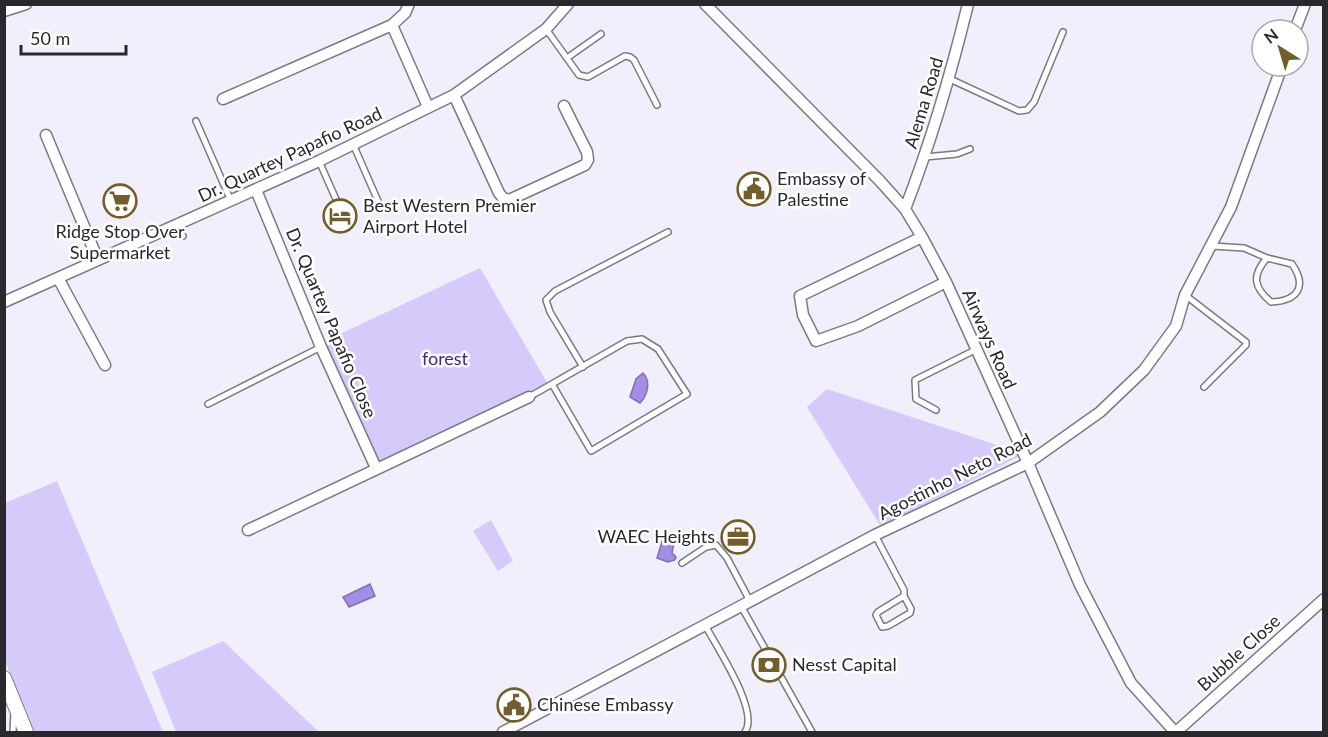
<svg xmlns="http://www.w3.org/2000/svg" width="1328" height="737" viewBox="0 0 1328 737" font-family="Lato,sans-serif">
  <rect width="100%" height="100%" fill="#f1effb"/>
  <path fill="#d5cafa" d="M480,268l68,116 -171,81 -54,-123z
    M827,389l197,65 -143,73 -74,-120z
    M57,481l106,251h-130l-28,-71v-158z
    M491,520l22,41 -15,10 -25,-40z
    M223,641l96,91h-143l-24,-60z"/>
  <path fill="#a58de5" stroke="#806fae" stroke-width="1.5" d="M643,373c8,8 5,22 -3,30l-10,-6 6,-18z
    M664,535l11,3 -3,15 4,4 -1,3 -7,2 -11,-4z
    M370,584l5,12 -26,11 -6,-10z"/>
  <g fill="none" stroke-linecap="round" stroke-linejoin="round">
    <g stroke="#7b7983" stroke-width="8">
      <path id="service" d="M546,29l33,46 9,2 37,-21 5,1 4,3 23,45
        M567,58l34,-24
        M950,79l69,32 8,-1 7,-8 29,-70
        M196,121l35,80
        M353,144l25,57
        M925,157l32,-3 13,-5
        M319,161l28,63
        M177,226l6,10
        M1212,246l32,2 23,10 25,6c16,23 5,37 -21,38 -18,-15 -19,-27 -4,-44
        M1185,295l61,47v3l-42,42
        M642,339l16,10 29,45 -96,57 -39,-67 75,-43z
        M583,367l-33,-55 -4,-12 9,-9 113,-59
        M529,397l23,-13
        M208,404l113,-57
        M936,410l-20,-11 -1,-19 60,-30
        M875,535l29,55v6l-26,16 -2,3 6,12 6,-1 22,-13 1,-4 -7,-13
        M682,563l24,-16 10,-2 11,13 23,43
        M741,606l71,126
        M705,625c11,21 55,86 40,107
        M13,732l1,-20"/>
    </g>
    <g stroke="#7b7983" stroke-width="13">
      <path id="minor" d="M705,4l175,177 25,28 17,28 24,45 82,181 52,122 51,98 44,49
        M4,11l22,-7
        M392,25l36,82
        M1295,30l10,-26
        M454,95l45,98 4,5 6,2 76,-35 3,-5 -1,-8 -23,-46
        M223,99l169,-74 13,-12 4,-9
        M46,135l52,125
        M256,190l65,157 55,121
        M905,209c26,-67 46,-135 63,-205
        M922,237l-122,59 3,19 13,26 42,-15 88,-44
        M58,278l47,87
        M4,302l315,-141 135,-66 92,-66 22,-25
        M248,530l281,-133
        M503,732l372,-197 153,-72 72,-51 44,-42 32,-44 9,-31 46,-88 51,-141
        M1176,732l148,-133"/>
    </g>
    <g stroke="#7b7983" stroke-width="16">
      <path id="tertiary" d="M4,678l22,54"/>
    </g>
    <use href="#service" stroke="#fff" stroke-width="5"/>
    <use href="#minor" stroke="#fff" stroke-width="10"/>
    <use href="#tertiary" stroke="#fff" stroke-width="14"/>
  </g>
  <defs>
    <g id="civic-ring" transform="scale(1.725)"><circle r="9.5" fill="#fff" stroke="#735d2c" stroke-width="1.5"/><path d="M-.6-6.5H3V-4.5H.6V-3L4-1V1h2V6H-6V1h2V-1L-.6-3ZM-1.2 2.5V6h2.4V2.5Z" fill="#735d2c"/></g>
    <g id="supermarket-ring" transform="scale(1.725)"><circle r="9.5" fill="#fff" stroke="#735d2c" stroke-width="1.5"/><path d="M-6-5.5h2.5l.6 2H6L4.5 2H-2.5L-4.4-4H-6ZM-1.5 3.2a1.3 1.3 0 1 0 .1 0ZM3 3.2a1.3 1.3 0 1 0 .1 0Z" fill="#735d2c"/></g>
    <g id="hotel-ring" transform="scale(1.725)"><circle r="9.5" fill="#fff" stroke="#735d2c" stroke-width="1.5"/><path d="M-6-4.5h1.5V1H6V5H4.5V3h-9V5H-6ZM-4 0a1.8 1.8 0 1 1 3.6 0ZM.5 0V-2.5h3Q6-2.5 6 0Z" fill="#735d2c"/></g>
    <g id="office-ring" transform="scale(1.725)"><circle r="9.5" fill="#fff" stroke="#735d2c" stroke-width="1.5"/><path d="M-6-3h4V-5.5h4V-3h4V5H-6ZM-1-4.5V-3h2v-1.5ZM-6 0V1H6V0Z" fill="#735d2c"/></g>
    <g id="bank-ring" transform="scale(1.725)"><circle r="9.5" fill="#fff" stroke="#735d2c" stroke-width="1.5"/><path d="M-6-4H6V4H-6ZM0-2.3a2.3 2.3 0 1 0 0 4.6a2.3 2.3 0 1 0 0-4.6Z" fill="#735d2c"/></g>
  </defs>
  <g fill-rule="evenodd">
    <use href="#civic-ring" x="754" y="189"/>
    <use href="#supermarket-ring" x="120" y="201"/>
    <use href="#hotel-ring" x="340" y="216"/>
    <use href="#office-ring" x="738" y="537"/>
    <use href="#bank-ring" x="769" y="665"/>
    <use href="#civic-ring" x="514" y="705"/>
  </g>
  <g text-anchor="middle" stroke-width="5" stroke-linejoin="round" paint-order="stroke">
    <g font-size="18" fill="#29282d" stroke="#fff">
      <text transform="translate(924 103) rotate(-73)" y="6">Alema Road</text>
      <text transform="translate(290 155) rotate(-25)" y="6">Dr. Quartey Papafio Road</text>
      <text transform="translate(331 323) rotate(67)" y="6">Dr. Quartey Papafio Close</text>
      <text transform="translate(989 339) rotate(66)" y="6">Airways Road</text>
      <text transform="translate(955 477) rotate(-27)" y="6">Agostinho Neto Road</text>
      <text transform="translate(1239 653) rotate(-42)" y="6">Bubble Close</text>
    </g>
    <g font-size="18" fill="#29282d" stroke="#fff" text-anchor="start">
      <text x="777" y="185">Embassy of<tspan x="777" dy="21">Palestine</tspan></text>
      <text x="363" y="212">Best Western Premier<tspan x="363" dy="21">Airport Hotel</tspan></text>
      <text x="120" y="238" text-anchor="middle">Ridge Stop Over<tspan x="120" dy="21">Supermarket</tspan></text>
      <text x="715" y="543" text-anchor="end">WAEC Heights</text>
      <text x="792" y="671">Nesst Capital</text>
      <text x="537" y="711">Chinese Embassy</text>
    </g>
    <g font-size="18" fill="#492187" stroke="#fff">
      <text x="445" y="365">forest</text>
    </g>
  </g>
  <rect width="1328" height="737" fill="none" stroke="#29282d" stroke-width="12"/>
  <g transform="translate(1280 48) rotate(323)"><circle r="28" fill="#ffffff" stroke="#a9a9ab" stroke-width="1.5"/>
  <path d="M0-4.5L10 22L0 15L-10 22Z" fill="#735d2c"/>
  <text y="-9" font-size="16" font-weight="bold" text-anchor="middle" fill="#29282d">N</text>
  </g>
  <path d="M21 45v9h105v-9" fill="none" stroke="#29282d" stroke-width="3"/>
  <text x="30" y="45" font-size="18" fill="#29282d" stroke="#ffffff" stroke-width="4.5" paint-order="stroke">50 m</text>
</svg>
